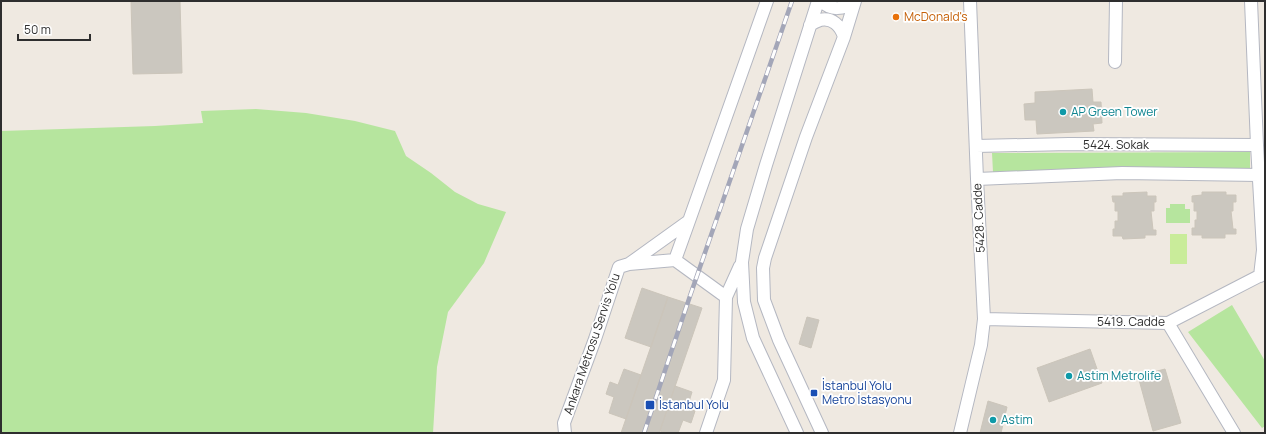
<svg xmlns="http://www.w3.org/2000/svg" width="1266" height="434" viewBox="0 0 1266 434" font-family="Manrope,sans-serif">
  <rect width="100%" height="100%" fill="#efe9e1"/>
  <path fill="#b6e59e" d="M256,109l50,4 49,8 40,10 11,25 25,17 24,19 23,12 28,8 -22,51 -36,49 -11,55 -4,66h-432v-302l154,-5 48,-3 -2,-12z
    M1250,152v17l-257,3 -1,-19z
    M1170,204h15v5h5v14h-24v-15h4z
    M1232,305l33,56v65l-3,2 -74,-96z"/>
  <path fill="#c9ec9a" d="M1170,234h17v30h-17z"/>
  <path fill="#cbc7bf" stroke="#cbc5ba" d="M131,1h49l2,72 -49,1z
    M1092,89l1,13h8l1,21 -9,1 1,7 -57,3 -1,-14h-11l-1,-16 11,-1v-11z
    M1147,192v4h9v6h-2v9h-3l2,19h3v5h-11v3l-22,1 -1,-3h-9v-7h2v-8h3v-10h-3v-9h-2l-1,-6h11v-3z
    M1202,192h24v3h10v7h-3v9h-2l2,18h3v5h-11v4h-23v-3h-10v-7h3v-8h2v-9h-3v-9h-2v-6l10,-1z
    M642,288l26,9 -17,50 -26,-9z
    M668,297l34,11 -43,125h-38z
    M807,317l12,3 -8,28 -12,-4z
    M1090,349l12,34 -53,19 -12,-34z
    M624,369l17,6 -15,44 -17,-6 5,-16 -8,-3 4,-12 8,3z
    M1165,369l16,54 -28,8 -15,-55z
    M675,386l17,6 -5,16 8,3 -4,12 -8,-3 -5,13h-11l-7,-2z
    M988,401l19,6 -6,26h-21z"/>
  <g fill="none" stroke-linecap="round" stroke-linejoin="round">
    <g stroke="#b4b7c1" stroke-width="14">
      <path id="minor" d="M821,1c10,10 23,9 33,0
        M1251,1l6,144 6,105 -3,26
        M810,25c3,-2 7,-4 10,-5 12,-3 21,6 24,17
        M1115,62l1,-61
        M976,146l93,-2 188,1
        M977,179l145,-6 137,2
        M689,221l-14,39 51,37
        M629,264l60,-43 78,-220
        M984,319l184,4 97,-50
        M1168,323l66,110
        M565,433l-1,-10 31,-84 24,-72 10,-3 46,-4
        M706,433l18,-53 2,-83 14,-31
        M797,433l-44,-95 -9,-36 -2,-40 5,-33 19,-64 52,-164
        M822,433l-43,-93 -15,-40 -1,-32 2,-10 41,-121 38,-100 11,-36
        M960,433l21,-88 3,-26 -7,-140 -7,-178"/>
    </g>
    <use href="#minor" stroke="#fff" stroke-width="12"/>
    <g stroke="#a3a6b8" stroke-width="4.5">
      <path id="rail" d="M644,433l46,-137 102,-295"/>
    </g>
    <use href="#rail" stroke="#fff" stroke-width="3" stroke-dasharray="9" stroke-linecap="butt"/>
  </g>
  <circle fill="#e8710a" stroke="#fff" stroke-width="1.5" cx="896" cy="17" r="4"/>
  <g fill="#0f9aa8" stroke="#fff" stroke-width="1.5">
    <circle cx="1063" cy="112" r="4"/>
    <circle cx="1069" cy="376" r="4"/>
    <circle cx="993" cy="420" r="4"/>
  </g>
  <g fill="#1a4fb4" stroke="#fff" stroke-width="1.5">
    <rect x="810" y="389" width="8" height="8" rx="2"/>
    <rect x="645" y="400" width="10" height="10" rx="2"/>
  </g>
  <g text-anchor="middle" stroke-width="3.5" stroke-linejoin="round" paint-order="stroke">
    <g font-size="12" fill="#c56008" stroke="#fff" text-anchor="start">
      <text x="904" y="21">McDonald's</text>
    </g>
    <g font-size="12" fill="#0d838f" stroke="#fff" text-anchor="start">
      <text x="1071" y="116">AP Green Tower</text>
      <text x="1077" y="380">Astim Metrolife</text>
      <text x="1001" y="424">Astim</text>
    </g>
    <g font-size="12" fill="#2e2e2e" stroke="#fff">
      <text x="1116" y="149">5424. Sokak</text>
      <text transform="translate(979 218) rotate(-93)" y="4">5428. Cadde</text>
      <text x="1131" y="326">5419. Cadde</text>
      <text transform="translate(592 344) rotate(-71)" y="4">Ankara Metrosu Servis Yolu</text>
    </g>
    <g font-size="12" fill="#164399" stroke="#fff" text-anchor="start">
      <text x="822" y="390">İstanbul Yolu<tspan x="822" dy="14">Metro İstasyonu</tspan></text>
      <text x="659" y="409">İstanbul Yolu</text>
    </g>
  </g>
  <rect width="1266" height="434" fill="none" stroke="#2e2e2e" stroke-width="4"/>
  <path d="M18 34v6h72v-6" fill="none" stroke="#2e2e2e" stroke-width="2"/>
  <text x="24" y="34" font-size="12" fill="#2e2e2e" stroke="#ffffff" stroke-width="3" paint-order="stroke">50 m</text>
</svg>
